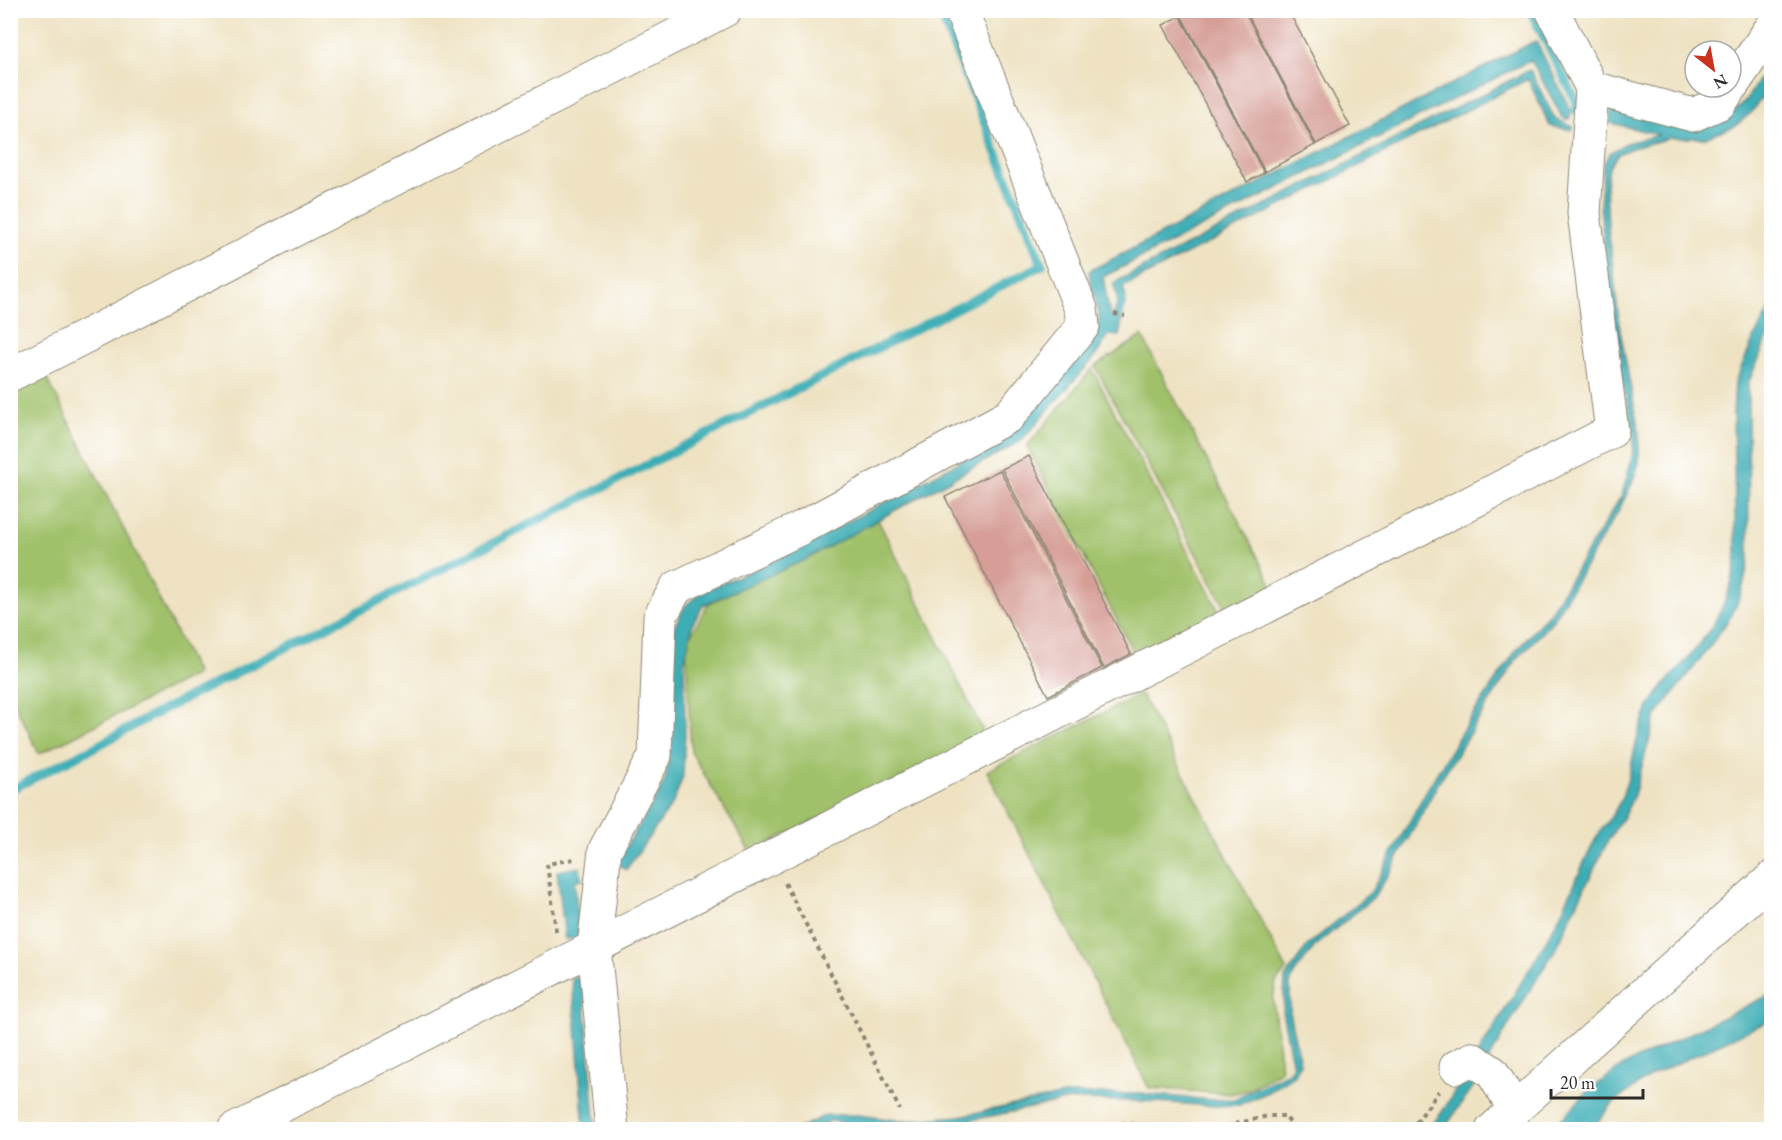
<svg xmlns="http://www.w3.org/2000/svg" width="1782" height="1140" viewBox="0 0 1782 1140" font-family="'EB Garamond',serif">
  <rect width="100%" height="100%" fill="#fff"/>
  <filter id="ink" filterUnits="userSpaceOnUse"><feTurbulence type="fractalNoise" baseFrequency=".0167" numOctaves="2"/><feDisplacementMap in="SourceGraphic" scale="12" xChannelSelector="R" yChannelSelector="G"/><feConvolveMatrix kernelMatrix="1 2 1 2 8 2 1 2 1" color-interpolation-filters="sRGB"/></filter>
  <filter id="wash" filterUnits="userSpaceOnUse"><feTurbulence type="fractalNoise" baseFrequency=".008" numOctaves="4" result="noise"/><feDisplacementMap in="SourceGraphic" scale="24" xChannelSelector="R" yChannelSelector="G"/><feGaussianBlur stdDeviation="1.35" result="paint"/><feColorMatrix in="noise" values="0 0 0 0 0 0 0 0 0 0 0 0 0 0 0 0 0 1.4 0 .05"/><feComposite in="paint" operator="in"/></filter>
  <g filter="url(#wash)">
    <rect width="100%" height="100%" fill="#eee2c2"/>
    <path fill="#a0c16a" stroke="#66764a" stroke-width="1.5" d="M1142,336l133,254 -47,23 -133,-247z
      M1092,369l131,250 -85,42 -111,-215z
      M43,370l154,304 -158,80 -28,-58v-310z
      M878,520l108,217 -236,115 -59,-100 -5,-108 22,-40z
      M1141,694l146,276 -11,12 -3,17 8,71 -33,20 -18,4 -81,-6 -162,-317z"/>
    <path fill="#3cadb5" stroke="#346c70" stroke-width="1.5" d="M1536,41l35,70 -1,7 -4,2 -5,-5 -30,-55 -428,217 7,39h3c6,-13 5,-20 0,-33l417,-213 25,49 19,8 -2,3 -22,-4 -22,-47 -405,208 3,11 -7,38 -10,-1 -15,23 -73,83 -214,118 -104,46 -10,18 -9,40 1,69 -2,44 -10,27 -47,67 -10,-8 38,-60 11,-22 6,-37 3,-116 11,-21 17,-14 71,-31 47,-24 183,-99 94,-106 2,-17 -9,-35 -1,-9 444,-229z
      M1771,59v24l-19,29 -17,14 -30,12h-35l-38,10 -14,6 -9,13 -3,18 2,42 12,103 19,103v30l-7,20 -13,27 -66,110 -37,40 -77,122 -50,92 -15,23 -59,49 -21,28 -4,10v33l10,46 -5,12 -29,18 -27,12 -24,1 -73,-5 -72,-1 -103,21 -43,6 -47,-1 -47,-5 -15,8 -19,1 30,-15h33l42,6 59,-5 109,-22h71l74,6 20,-1 57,-28 2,-4 -10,-51 2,-38 22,-32 64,-54 54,-99 39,-65 51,-76 35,-40 72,-117 10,-37 2,-23 -20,-94 -14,-135 3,-41 7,-12 16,-10 34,-8 -53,-13 6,-13 119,5 15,-15z
      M1771,307v25l-4,7 -19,45 1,178 -8,32 -9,21 -27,38 -49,63 -22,79 -8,17 -17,27 -38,77 -13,29 -47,76 -36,63 -31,45 -16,1 14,-18c38,-63 79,-126 115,-191 15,-28 25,-59 41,-86 6,-10 15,-19 20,-30 17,-33 14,-71 34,-103 13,-21 31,-37 46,-56 20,-25 34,-54 38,-86l-3,-146 2,-32 20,-46z
      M580,867l2,12 -7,2 4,58h-14l-8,-68z
      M572,978l11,1 13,150h-12z
      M1771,994v26l-119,55 -39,28 -21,26h-40l33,-35 36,-27z"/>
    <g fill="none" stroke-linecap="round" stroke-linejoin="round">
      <path stroke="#3cadb5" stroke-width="9" d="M1530,10l47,93 -1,7
        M10,790l87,-44 54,-30 891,-451 -103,-255"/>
    </g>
    <g id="blocks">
      <path fill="#d69e96" d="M1189,10h55l71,135 -50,27 -84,-157z
        M1245,10h43l62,116 -34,18z
        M1180,16l84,157 -17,9 -84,-157z
        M1029,456l102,198 -27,14 -102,-199z
        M1000,470l102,198 -54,28 -103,-199z"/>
    </g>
  </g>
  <g filter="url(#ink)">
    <use href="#blocks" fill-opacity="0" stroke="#8c8676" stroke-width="1.5"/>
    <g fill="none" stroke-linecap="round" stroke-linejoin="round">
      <g stroke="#8c8676" stroke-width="35">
        <path id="minor" d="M1592,88l101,27 27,-12 52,-76
          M10,375l715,-365
          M1456,1067l16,-8 20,13 22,36
          M234,1130l1378,-699 -28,-218 8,-125 -40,-78
          M612,1130l-18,-183 11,-97 50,-94 5,-139 16,-29 125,-60 208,-112 74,-90 -2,-17 -120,-299
          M1492,1130l280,-252"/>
      </g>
      <path stroke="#8c8676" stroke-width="4" stroke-dasharray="4.5 4.5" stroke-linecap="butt" d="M1174,10l2,5
        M1114,314l11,2
        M785,883l115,227
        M556,931l-9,-67 27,-5
        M1122,1123l75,7
        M1209,1130l59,-14h17l10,14
        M1411,1130l28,-39"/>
      <use href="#minor" stroke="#fff" stroke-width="33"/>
    </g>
  </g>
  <rect width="1782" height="1140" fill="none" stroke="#fff" stroke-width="36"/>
  <g transform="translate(1713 69) rotate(149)"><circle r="28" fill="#ffffff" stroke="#aaaaaa" stroke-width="1.5"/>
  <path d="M0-4.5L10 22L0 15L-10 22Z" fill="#c8321e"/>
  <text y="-9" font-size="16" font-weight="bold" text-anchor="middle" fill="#2b2b2b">N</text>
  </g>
  <path d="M1551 1089v9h92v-9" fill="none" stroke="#2b2b2b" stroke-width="3"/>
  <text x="1560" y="1089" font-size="18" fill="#2b2b2b" stroke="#ffffff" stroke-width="4.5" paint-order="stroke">20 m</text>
</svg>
